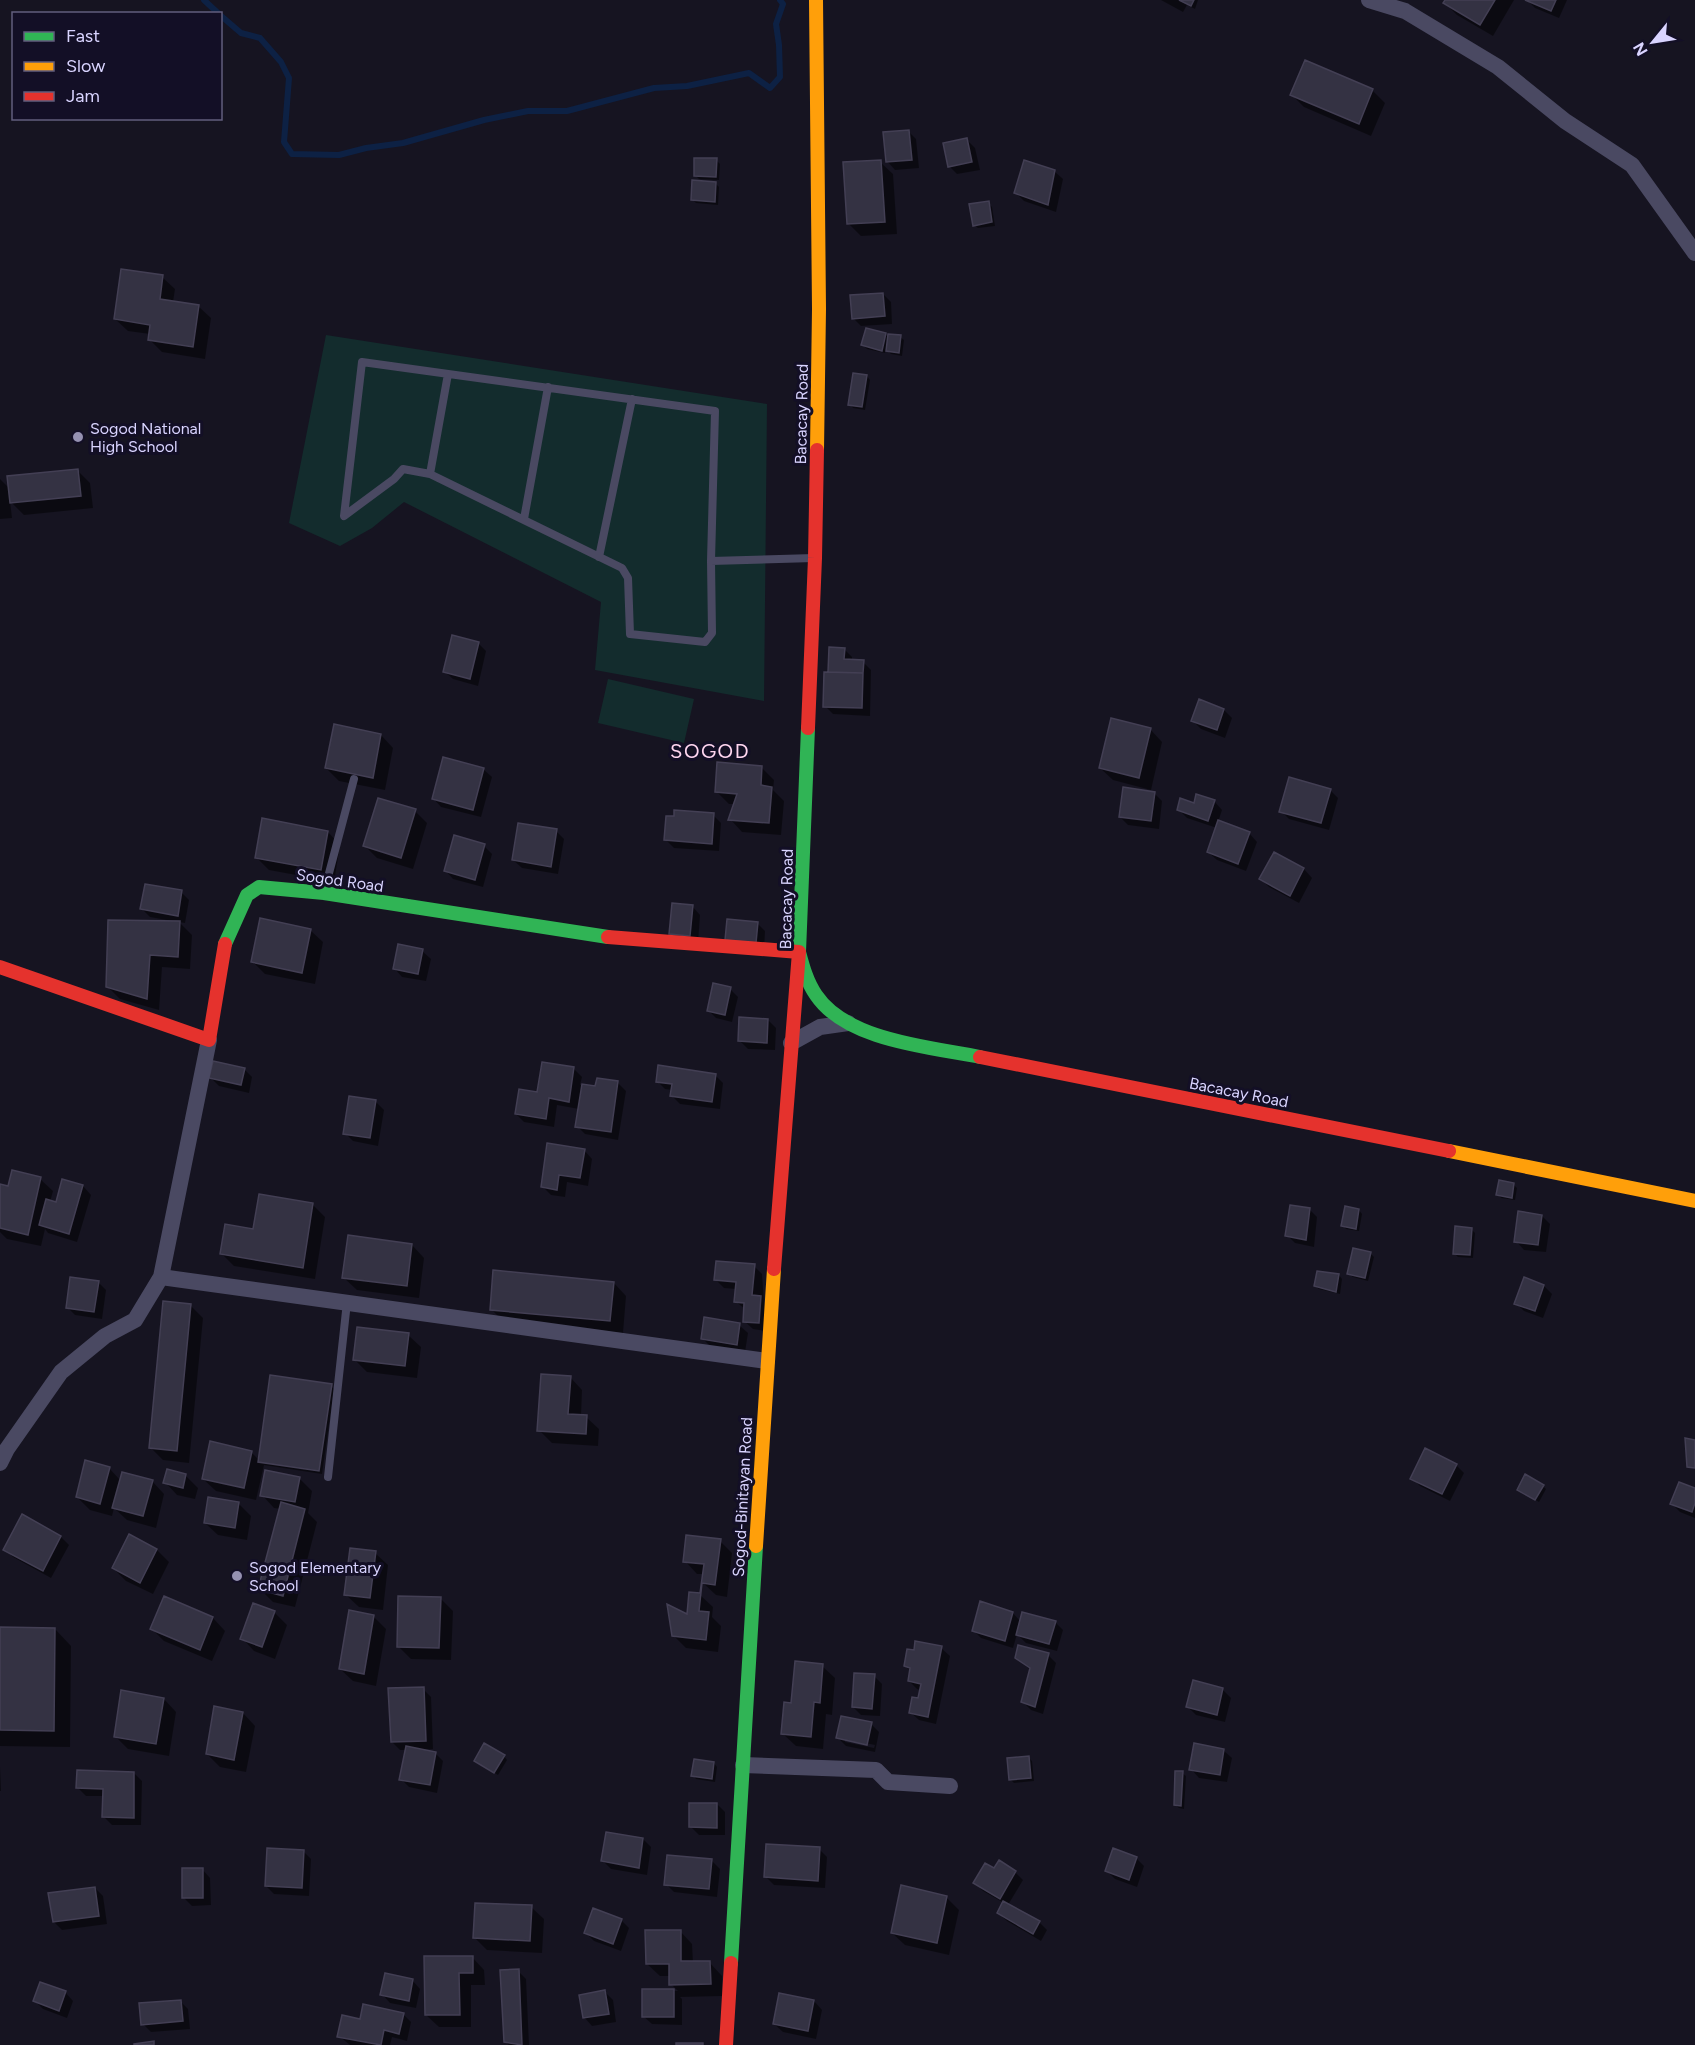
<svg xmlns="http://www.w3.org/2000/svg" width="1695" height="2045" viewBox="0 0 1695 2045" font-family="Figtree,sans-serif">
  <rect width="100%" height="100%" fill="#161421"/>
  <path fill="#132c2d" d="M326,335l441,69 -3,297 -169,-31 6,-68 -197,-100 -32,26 -32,18 -51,-23z
    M608,679l86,20 -10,44 -86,-20z"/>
  <path fill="#0007" fill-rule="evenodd" d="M1161,0h37l-3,9 -8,-4 -4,7z
    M1446,0h68l-21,36 -36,-21 -12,-12z
    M1527,0h40l-8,18 -24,-10z
    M1372,90l13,13 -14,33 -67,-29 -12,-12z
    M908,131l8,8 3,29 -24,2 -8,-9z
    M967,140l8,8 5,22 -23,4 -8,-8z
    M716,160l4,4 -1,16 -20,-1 -4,-4z
    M880,162l13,12 4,60 -36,2 -13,-13z
    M1054,171l9,8 -7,33 -32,-11 -8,-8z
    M715,183l4,4 -1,18 -22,-2 -3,-3z
    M988,203l4,4 3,19 -17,2 -4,-3z
    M162,277l13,12 -2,13 25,4 13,12 -6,41 -43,-7 -13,-13 1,-5 -22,-3 -13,-12z
    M883,294l8,8 1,22 -31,2 -8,-8z
    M885,334l4,4 11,-1 4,3 -2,16 -11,-2 -5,-5 -1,4 -18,-4 -4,-4z
    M867,376l3,4 -5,30 -12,-2 -3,-4z
    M78,471l12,12 3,25 -69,7 -14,-14 2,17 -12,1v-40l10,10z
    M478,643l8,8 -8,35 -25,-7 -9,-8z
    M831,649h13l8,8v4l11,1 8,8 -1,46 -37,-2 -8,-8 5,-33z
    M1224,710l8,8 -7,20 -24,-9 -8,-8z
    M1150,729l12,13 -11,48 -38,-10 -13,-12z
    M381,735l12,13 -8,42 -46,-9 -13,-13z
    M762,768l12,12 -1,10 11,11 -3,34 -39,-3 -12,-13 5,-15h-6l-13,-13z
    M483,769l9,8 -11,40 -40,-10 -8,-9z
    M1330,790l8,8 -9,32 -40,-11 -8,-8z
    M1154,793l8,8 -3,28 -31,-4 -8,-8z
    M1214,801l8,9 -4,12 31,11 8,9 -11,29 -29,-11 -9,-8 9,-24 -30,-10 -8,-8z
    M415,811l12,12 -14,46 -36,-11 -12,-12z
    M713,815l8,8 -2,28 -45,-3 -8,-8z
    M556,831l8,8 -6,35 -36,-6 -9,-8z
    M328,832l12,13 -6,37 -65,-12 -12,-12z
    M484,846l8,8 -9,33 -30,-8 -8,-9z
    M1274,854l30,15 8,9 -13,25 -30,-16 -8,-8z
    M181,892l8,8 -4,23 -6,-1 13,13 -2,34 -28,-2 -3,43 -39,-11 -12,-12 64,-65v-1l-22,-4 -8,-8z
    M692,906l8,9 -2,28 -19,-1z
    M757,923l8,8 -1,19 -29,-2z
    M310,930l13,12 -8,42 -50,-10 -12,-12z
    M422,951l9,8 -5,22 -24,-4 -8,-9z
    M730,989l8,8 -6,25 -16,-4 -8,-8z
    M768,1020l8,8 -1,22 -27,-1 -8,-8z
    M244,1069l8,8 -3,16 -30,-7 -8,-8z
    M574,1069l8,8 -2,8 17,3 20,-6 9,9 -8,49 -33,-6 -8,-8 2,-17 -22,-4 -3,22 -30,-5 -8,-8 23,-20z
    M715,1075l8,8 -3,26 -40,-5 -8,-8v-6l-7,-1 -8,-8z
    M376,1102l8,8 -6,36 -25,-5 -8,-8z
    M584,1150l8,9 -4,27 -21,-4 -2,15 -14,-2 -8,-8z
    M40,1179l13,12 -3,11 7,2 6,-23 20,5 8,9 -14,47 -29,-9 -3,-4 -4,17 -34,-7 -7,-7v-46l9,2z
    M1514,1185l3,3 -2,12 -14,-2 -3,-4z
    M312,1204l13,13 -10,62 -81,-13 -13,-13 34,-22z
    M1309,1209l8,8 -3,30 -19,-4 -8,-8z
    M1359,1210l3,4 -3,17 -13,-2 -3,-4z
    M1542,1216l8,8 -4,28 -22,-2 -8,-9z
    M1471,1229l4,4 -2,25 -15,-1 -3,-3z
    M412,1245l12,13 -5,40 -62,-8 -13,-12z
    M1370,1253l4,4 -6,24 -15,-4 -4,-3z
    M754,1266l8,8 4,57 -13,-2 -9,-8 1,-12 -10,-8 1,-12 -12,-1 -8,-8z
    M1339,1275l3,4 -2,15 -21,-5 -4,-3z
    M98,1282l8,8 -4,29 -27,-4 -8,-8z
    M614,1283l12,13 -3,37 -119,-11 -13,-13z
    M1544,1286l8,8 -9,24 -19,-7 -8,-8z
    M191,1306l12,12 -14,145 -26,-3 -13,-13z
    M739,1325l9,8 -3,19 -35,-6 -8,-8z
    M408,1335l13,12 -4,31 -50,-6 -13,-13z
    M570,1377l12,13 -1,26 5,1 13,12 -1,17 -46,-3 -13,-13z
    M331,1386l3,3 -12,85 -58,-9 -8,35 -40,-9 -13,-12 48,-27 8,8z
    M1456,1465l8,8 -14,28 -30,-15 -8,-8z
    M109,1468l12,13h31l12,13 -8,34 -29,-8 -13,-12 -2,8 -22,-6 -13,-13z
    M185,1475l13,13 -3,11 -18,-4 -12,-13z
    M299,1478l13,13 -4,22 9,9 -22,85 -22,-5 -13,-13 21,-80 -7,-1 -12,-13z
    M1543,1486l3,3 -7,13 -21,-13z
    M1695,1489v29l-15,-6 -8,-8z
    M238,1503l13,13 -4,24 -29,-5 -13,-12z
    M22,1516l39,21 8,8 -18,33 -38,-21 -8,-8z
    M720,1541l12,12 -5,44 -11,-2 -13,-12 1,-9h-7l-12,-13z
    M157,1550l12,12 -16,32 -27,-13 -13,-13z
    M375,1553l13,12 -5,45 -24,-3 -13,-12z
    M700,1595l13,12 -1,10 9,9 -3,26 -32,-4 -13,-13 15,-19z
    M164,1598l49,20 12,13 -13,30 -48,-20 -12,-12z
    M440,1598l13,13 -2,49 -40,-1 -12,-12z
    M274,1612l13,13 -12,34 -21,-8 -12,-13z
    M1013,1613l8,9h34l8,8 -6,21 -31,-8 -9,-9 -4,14 -32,-10 -8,-8z
    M373,1616l13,13 -10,57 -23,-5 -13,-12z
    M0,1629h55l16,17 -1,101 -70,-1z
    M941,1648l9,8 -14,68 -17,-4 -9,-8 9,-12 2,-10 -4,-1 -8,-8 2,-10 -6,-5z
    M1048,1655l8,8 -13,51 -12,-4 -8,-8 8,-32 -14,-12z
    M822,1666l13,12 -3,37 -6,-1 -3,35 -27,-3 -13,-12 10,-30z
    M874,1676l8,8 -2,32 -19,-1 -8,-8z
    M1195,1682l28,8 8,8 -6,24 -29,-7 -8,-8z
    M423,1689l8,8 2,52 -11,1 13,3 8,8 -6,32 -28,-6 -8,-8 5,-29h-6l-8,-8z
    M164,1699l12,13 -7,44 -41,-7 -13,-13z
    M243,1713l12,13 -9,46 -26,-5 -13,-13z
    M871,1724l8,8 -4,20 -29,-6 -8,-8zM845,1739l30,6 -1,3 -29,-6z
    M1223,1750l9,8 -5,24 -28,-4 -8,-9z
    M504,1756l3,4 -9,15 -18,-11z
    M1029,1758l3,3 2,20 -20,2 -4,-4z
    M714,1763l3,4 -2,15 -19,-3 -3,-4z
    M0,1767l1,24h-1z
    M134,1773l8,8 -1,44h-29l-8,-8v-21h-18l-8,-8z
    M1182,1773l4,3 -2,33 -5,-1 -4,-3z
    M717,1804l8,8v23h-26l-8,-8z
    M643,1839l8,8 -4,28 -36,-6 -8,-8z
    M819,1849l8,8 -2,31 -51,-3 -8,-8z
    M303,1851l8,8 -2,37 -35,-2 -8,-8z
    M1136,1858l8,8 -7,21 -22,-8 -8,-8z
    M712,1861l8,8 -3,28 -43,-5 -8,-8z
    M202,1869l8,9 1,27 -19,1 -8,-8z
    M994,1870l21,2 8,8 -15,25 31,17 8,8 -6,11 -34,-20 -9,-8 6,-10 -21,-12 -8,-8z
    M95,1888l8,8 4,28 -45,6 -8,-8z
    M946,1897l13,13 -10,45 -44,-10 -13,-12z
    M531,1907l13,12 -2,34 -55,-3 -12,-12z
    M621,1920l8,8 -8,23 -27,-10 -8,-8z
    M680,1931l12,13 1,19h17l12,13v20l-42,1 2,2v26l-30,-1 -9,-8 1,-26 34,1 -7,-7v-8h-11l-13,-12z
    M426,1957h46l12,13 1,15h-14v42h-32l-13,-12z
    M518,1971l8,8 3,66h-20l-4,-3z
    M412,1980l8,9 -4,19 -26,-5 -8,-9z
    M65,1992l8,9 -6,17 -24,-9 -8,-8z
    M605,1992l8,8 3,22 -24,4 -8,-9z
    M780,1994l34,7 8,9 -6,29 -33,-7 -9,-8z
    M180,2001l8,8 2,20 -39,3 -8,-8z
    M403,2014l8,8 -4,19 -15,-4 -2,8h-40l-11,-9 22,-15z"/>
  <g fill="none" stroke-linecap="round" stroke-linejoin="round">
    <path stroke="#0d2144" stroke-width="6" d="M204,0l15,14
      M220,15l21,18 19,5 21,24 8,16 -5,64 8,12 47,1 27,-7 37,-5 81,-23 44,-9h39l87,-23 33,-2 62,-13 21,15 10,-11 -1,-32 -3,-21 7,-20 -3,-4"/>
  </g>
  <path fill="#343243" stroke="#433f54" stroke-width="1.5" d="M1179,0h15l-3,6z
    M1445,0h50l-15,25 -37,-22z
    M1525,0h31l-5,11z
    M1305,60l68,29 -14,35 -69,-29z
    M909,130l3,30 -26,2 -3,-30z
    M967,138l5,24 -24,5 -5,-24z
    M694,158h23l-1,19 -22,-1z
    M881,160l4,62 -38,2 -4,-62z
    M1024,160l31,10 -7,35 -34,-12z
    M692,180l24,2 -1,20 -24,-2z
    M989,201l3,21 -19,4 -4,-22z
    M121,269l42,6 -3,24 39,6 -6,42 -45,-7 2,-15 -36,-6z
    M883,293l2,23 -33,3 -2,-24z
    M866,328l20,5 -4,18 -21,-6z
    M888,334l13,1 -2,18 -13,-2z
    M853,373l14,2 -5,32 -14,-2z
    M78,469l3,27 -71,7 -3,-27z
    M452,635l27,7 -9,37 -27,-7z
    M829,647l16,1 -1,11 20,1 -1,13 -35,-1z
    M824,672l39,1 -1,35 -39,-1z
    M1199,699l25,10 -7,21 -26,-9z
    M1111,718l40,10 -12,50 -40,-10z
    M334,724l47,10 -8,44 -48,-10z
    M443,757l41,11 -11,42 -41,-11z
    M717,762l45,4 -1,19 11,2 -3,36 -41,-3 9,-26 -22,-2z
    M1289,777l42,12 -10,34 -42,-11z
    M1123,787l32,5 -4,29 -32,-4z
    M1196,794l19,6 -7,21 -31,-11 3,-12 14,5z
    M378,798l38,11 -15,49 -38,-12z
    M674,810l40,3 -2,31 -48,-4 2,-24h8z
    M262,818l66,13 -7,39 -66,-12z
    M1218,820l32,12 -12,32 -31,-12z
    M518,823l39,6 -6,38 -39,-7z
    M454,835l31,9 -10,36 -31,-9z
    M1274,852l30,16 -14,28 -31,-17z
    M145,884l37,6 -4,26 -38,-7z
    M672,903l21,2 -3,31 -21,-2z
    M260,918l51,11 -9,44 -51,-11z
    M727,919l31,3 -2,21 -31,-3z
    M108,920l72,1 -2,36 -28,-2 -3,44 -41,-12z
    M398,944l25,5 -5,25 -25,-5z
    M713,983l18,4 -6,28 -18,-4z
    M739,1017l29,2 -1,24 -29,-2z
    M213,1061l32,7 -4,17 -32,-7z
    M542,1062l32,5 -5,35 -20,-4 -3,21 -31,-5 4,-25 18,3z
    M658,1065l58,9 -4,28 -42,-6 2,-12 -16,-2z
    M597,1078l21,3 -7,51 -36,-5 7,-43 13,2z
    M349,1096l27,4 -6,38 -27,-4z
    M547,1143l38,6 -5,29 -21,-3 -2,15 -16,-3z
    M12,1170l29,7 -13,58 -28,-7v-44l8,2z
    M62,1179l21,6 -14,49 -30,-9 7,-26 10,3z
    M1499,1180l15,3 -2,15 -16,-3z
    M259,1194l54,9 -10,65 -83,-14 5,-30 28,5z
    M1290,1205l20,3 -4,32 -21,-4z
    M1345,1206l14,3 -3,20 -15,-3z
    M1518,1211l24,4 -4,30 -24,-3z
    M1455,1226l17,2 -2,27 -17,-1z
    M348,1235l64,9 -5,42 -65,-8z
    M1353,1248l18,4 -6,26 -18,-4z
    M716,1261l39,3 -3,31 9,1 -2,27 -16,-1 1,-19 -10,-1 2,-20 -22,-2z
    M493,1270l121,12 -4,39 -120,-11z
    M1317,1271l22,3 -3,18 -22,-6z
    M70,1277l29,4 -5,31 -28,-4z
    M1524,1277l20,8 -9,26 -21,-7z
    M163,1301l28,3 -14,147 -28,-3z
    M704,1317l36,6 -3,22 -36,-6z
    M357,1327l52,6 -4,33 -52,-6z
    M541,1374l30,2 -3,38 19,1 -1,19 -49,-3z
    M270,1375l62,9 -13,87 -61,-9z
    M1685,1438l10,2v28l-8,-1z
    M210,1441l42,10 -8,37 -42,-9z
    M1425,1448l32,16 -15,30 -32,-15z
    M85,1460l25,7 -10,37 -24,-7z
    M167,1469l19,5 -3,14 -20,-5z
    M265,1470l35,7 -5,25 -35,-6z
    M122,1472l31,8 -10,36 -31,-8z
    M1525,1474l19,11 -9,15 -18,-10z
    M1679,1482l16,6v15l-3,9 -22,-8z
    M208,1497l31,5 -4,26 -31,-5z
    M281,1502l24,7 -22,87 -25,-7z
    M22,1514l39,22 -18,35 -40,-21z
    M129,1534l28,15 -17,34 -28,-15z
    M686,1535l35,4 -6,46 -13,-2 -3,28 10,1 -3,28 -34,-4 -5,-32 20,10 2,-22 11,1 4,-29 -21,-2z
    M350,1548l26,3 -6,47 -26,-3z
    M164,1596l49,21 -13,33 -50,-21z
    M398,1596l43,1 -2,51 -42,-1z
    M980,1601l33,11 -8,29 -33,-10z
    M253,1603l22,8 -13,36 -22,-8z
    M349,1610l25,5 -10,59 -25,-5z
    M1022,1612l34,9 -7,23 -33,-9z
    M0,1627l55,1 -1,103 -54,-1z
    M915,1641l27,5 -14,71 -19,-4 3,-16 6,1 3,-14 -13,-3 2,-13 -6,-2 3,-17 7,1z
    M1018,1645l31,8 -14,54 -14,-5 9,-34 -15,-10z
    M795,1661l28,3 -3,39 -6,-1 -3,35 -30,-3 3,-32 7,1z
    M854,1673l21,1 -3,35 -20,-2z
    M1193,1680l30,8 -6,27 -31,-8z
    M424,1687l2,54 -35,1 -3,-54z
    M121,1690l43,8 -8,46 -42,-7z
    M214,1706l29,6 -9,48 -28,-6z
    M841,1716l31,6 -5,23 -31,-7z
    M484,1743l21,12 -11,18 -20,-12z
    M1194,1743l30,6 -4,26 -31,-5z
    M406,1746l30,6 -6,33 -31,-5z
    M1029,1756l2,22 -22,2 -2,-22z
    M694,1759l20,3 -2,17 -21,-3z
    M77,1770l57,2v46l-32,-1 1,-28 -27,-1z
    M1175,1771h8l-2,35 -7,-1z
    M689,1803h28v25l-28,-1z
    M606,1832l37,6 -4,30 -38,-7z
    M766,1844l54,3 -2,34 -54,-4z
    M267,1848l37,2 -2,38 -37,-2z
    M1113,1848l24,9 -8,23 -24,-9z
    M667,1855l45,4 -3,30 -45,-4z
    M999,1860l17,11 -16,28 -27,-16 12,-20 9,5z
    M182,1868h21v30h-21z
    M901,1885l46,11 -10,47 -46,-10z
    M95,1887l4,29 -46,6 -5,-29z
    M1003,1901l37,20 -7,13 -36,-21z
    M475,1903l57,2 -2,36 -57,-3z
    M593,1908l29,11 -9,25 -29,-11z
    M645,1930h36v31h29l1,23 -42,1v-21h-23z
    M424,1956h49v17h-14l1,42h-35z
    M519,1969l3,76 -18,-3 -4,-72z
    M385,1973l28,6 -4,22 -29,-6z
    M40,1982l26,9 -7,20 -26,-10z
    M642,1989h32v28h-32z
    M605,1990l4,24 -26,4 -4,-23z
    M779,1993l35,7 -6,31 -35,-7z
    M181,2000l2,21 -42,4 -2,-22z
    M363,2004l41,9 -5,21 -15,-4 -3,15 -44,-8 5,-22 18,4z
    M154,2041v4h-20v-1z
    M676,2043h27v2h-27z"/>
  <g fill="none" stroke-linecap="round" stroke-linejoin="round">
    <path stroke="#4a4962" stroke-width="8" d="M362,362l353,49 -4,150 1,72 -7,9 -75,-8 -2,-56 -6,-10 -192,-94 -27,-5 -9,10 -50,37z
      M430,474l18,-100
      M524,519l24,-132
      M599,557l33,-158
      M711,561l103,-3
      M324,892l30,-113
      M328,1477l19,-175"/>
    <path stroke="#4a4962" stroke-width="16" d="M1369,0l36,11 93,56 67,54 67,44 63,88
      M791,1043l29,-16 28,-4
      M161,1277l606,84
      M0,1463l7,-14 54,-77 44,-36 30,-16 26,-43 48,-237
      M743,1765l133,5 12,12 62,4"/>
    <path stroke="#30b455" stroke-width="14" d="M808,728l-9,224c4,15 8,30 17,43 31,46 114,52 164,62
      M225,944l22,-49 12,-8 65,6 284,44
      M731,1963l25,-417"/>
    <path stroke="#ff9f0a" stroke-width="14" d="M816,0l3,309 -2,141
      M1449,1151l246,50
      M756,1546l18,-277"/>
    <path stroke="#e5322d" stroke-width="14" d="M808,728l7,-170 2,-108
      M608,937l191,15 -25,317
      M0,967l209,73 16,-96
      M980,1057l469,94
      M726,2045l5,-82"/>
  </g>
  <g fill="#9591b1" stroke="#130f26" stroke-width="2">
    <circle cx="78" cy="437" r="6"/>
    <circle cx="237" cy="1576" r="6"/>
  </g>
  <g text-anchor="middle" stroke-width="6" stroke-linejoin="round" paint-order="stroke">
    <g font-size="16" fill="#d9d4ff" stroke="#130f26">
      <text transform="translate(801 414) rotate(-89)" y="6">Bacacay Road</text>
      <text transform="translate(340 880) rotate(8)" y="6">Sogod Road</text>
      <text transform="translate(786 899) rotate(-89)" y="6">Bacacay Road</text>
      <text transform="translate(1239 1092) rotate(11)" y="6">Bacacay Road</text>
      <text transform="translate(742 1497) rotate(-87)" y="6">Sogod-Binitayan Road</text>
    </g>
    <g font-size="16" fill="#d9d4ff" stroke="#130f26" text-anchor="start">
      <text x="90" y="434">Sogod National<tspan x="90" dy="18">High School</tspan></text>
      <text x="249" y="1573">Sogod Elementary<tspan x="249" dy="18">School</tspan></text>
    </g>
    <g font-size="20" letter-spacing="1.5" fill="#ffd6f0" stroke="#130f26">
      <text x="710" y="758">SOGOD</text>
    </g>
  </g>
  <rect x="12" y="12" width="210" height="108" fill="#130f26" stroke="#625e7d" stroke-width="1.5"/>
  <rect x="24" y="32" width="30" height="9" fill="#30b455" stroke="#625e7d" stroke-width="1.5"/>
  <text x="66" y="42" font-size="18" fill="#d9d4ff">Fast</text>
  <rect x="24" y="62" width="30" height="9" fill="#ff9f0a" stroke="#625e7d" stroke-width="1.5"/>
  <text x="66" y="72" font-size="18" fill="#d9d4ff">Slow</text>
  <rect x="24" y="92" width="30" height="9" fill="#e5322d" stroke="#625e7d" stroke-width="1.5"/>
  <text x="66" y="102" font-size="18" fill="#d9d4ff">Jam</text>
  <g transform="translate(1653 42) rotate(240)" stroke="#130f26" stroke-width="4.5" paint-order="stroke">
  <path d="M0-4.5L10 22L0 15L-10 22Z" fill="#d9d4ff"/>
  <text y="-9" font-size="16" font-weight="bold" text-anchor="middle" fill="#d9d4ff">N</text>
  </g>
</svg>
